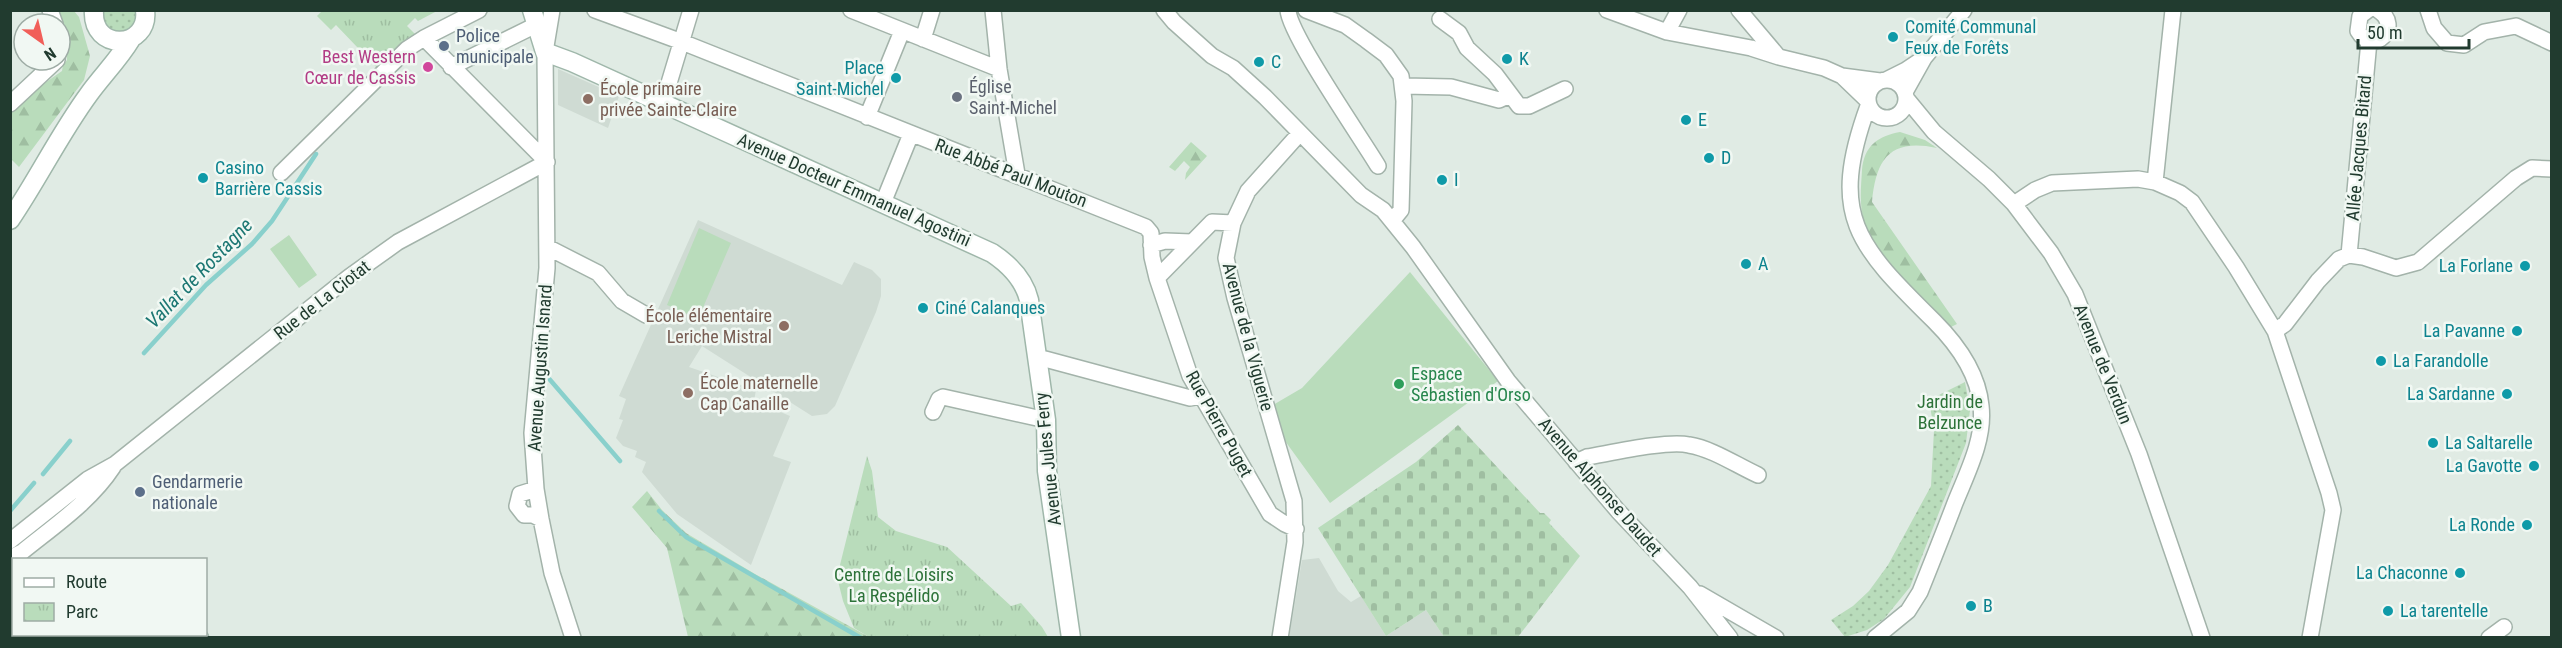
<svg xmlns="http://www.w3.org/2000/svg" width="2562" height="648" viewBox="0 0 2562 648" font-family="'Roboto Condensed',sans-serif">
  <defs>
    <pattern id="grass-dots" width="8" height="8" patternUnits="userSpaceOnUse" patternTransform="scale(1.5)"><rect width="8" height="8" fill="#b9dcbb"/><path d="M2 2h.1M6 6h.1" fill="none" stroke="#9fbea1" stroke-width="1.8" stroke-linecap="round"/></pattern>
    <pattern id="forest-firs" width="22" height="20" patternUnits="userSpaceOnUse" patternTransform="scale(1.5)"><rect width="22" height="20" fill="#b9dcbb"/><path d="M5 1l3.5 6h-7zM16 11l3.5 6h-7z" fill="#9fbea1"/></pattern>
    <pattern id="cemetery-stones" width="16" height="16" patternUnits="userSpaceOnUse" patternTransform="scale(1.5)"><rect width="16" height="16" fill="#b9dcbb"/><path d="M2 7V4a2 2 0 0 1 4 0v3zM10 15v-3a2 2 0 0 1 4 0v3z" fill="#9fbea1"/></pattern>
    <pattern id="park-tufts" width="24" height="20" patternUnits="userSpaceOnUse" patternTransform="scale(1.5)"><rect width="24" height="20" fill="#b9dcbb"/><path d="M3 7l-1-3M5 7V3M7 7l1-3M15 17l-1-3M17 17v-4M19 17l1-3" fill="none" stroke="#9fbea1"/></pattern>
  </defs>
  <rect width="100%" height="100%" fill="#e0ebe4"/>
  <path fill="#cfdbd3" d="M558,69l61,27 -11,32 -50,-23z
    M698,220l144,65 12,-23 18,8 9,9v17l-5,16 -41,94 -8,8 -15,2 -110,-70 -13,21 67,23 -2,11 36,15 -17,40 18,6 -40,103 -74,-51 -35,-42 4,-10 -11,-5 2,-6 -14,-5 -7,-8 7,-18 -4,-1 7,-20 -7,-3z
    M1319,558l19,33 13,11 10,-6 25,40 40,-26 18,27 -155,1 13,-78z"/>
  <path fill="url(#grass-dots)" d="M136,10v14l-9,9h-19l-8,-22z
    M1965,382l5,28 -4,33 -56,144 -26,32 -17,11 -22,7 -14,-17 22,-14 16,-15 19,-26 43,-79 3,-56 -5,-30z"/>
  <path fill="url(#forest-firs)" d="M55,11h19l5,6 11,39 -6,24 -65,87 -8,-8 -1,-48 6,-8 46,-32 1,-6 4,-5 -4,-29z
    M1900,132l25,8 12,8c-47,-10 -61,11 -65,54l85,122 -8,4c-25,-27 -77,-72 -85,-107 -5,-17 -3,-34 -2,-51 2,-24 16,-34 38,-38z
    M1191,142l16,14 -22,24 1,-7 4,-6 -6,-6 -9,10 -6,-4z
    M647,491l15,19 24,23 69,41 114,63h-181l-21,-89 -35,-41z"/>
  <path fill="url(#cemetery-stones)" d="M1458,425l82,88h4l7,7 -2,3 31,33 -62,81h-74l-18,-27 -40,26 -68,-108 98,-66z"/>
  <path fill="url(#park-tufts)" d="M319,10l118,1 -19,10 -3,-3 -8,8 8,8 -36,36 -43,-45 -5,5 -14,-14 4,-4z
    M867,456l5,15 6,46 18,14 51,16 64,59 10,-3 21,24 6,10h-179l-15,-9 -11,-27 -6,-24z"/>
  <path fill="#b9dcbb" d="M699,228l32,15 -33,76 -31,-14z
    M289,235l28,40 -18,13 -29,-39z
    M1410,272l88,109 -168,122 -50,-69 -7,-29 29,-17z"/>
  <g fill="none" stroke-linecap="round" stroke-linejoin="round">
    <path stroke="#89d0cc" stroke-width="4.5" d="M144,353l62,-68 46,-41 20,-23 44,-67
      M545,374l75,87
      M43,474l27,-33
      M10,511l24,-28
      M659,511l27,26 175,101"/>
    <g stroke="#a3b3aa" stroke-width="18">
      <path id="street" d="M50,10l5,14
        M552,10l-7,42 2,216 -15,165 4,56 5,30 11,54 21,65
        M595,10l87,32 464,185 5,6 1,24 5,21 33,98 80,138 15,10 11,5
        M851,10l148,59
        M993,10l6,59 18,105
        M1164,10l10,12 38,34 21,12 32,29 96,98 22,15 30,37 95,134 110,130 72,76 40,51
        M1288,10c1,24 74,129 90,156
        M1306,10l39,15 21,15 20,15 15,21 3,25 -3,109 -9,11
        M1607,10l60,22 84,16 28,9 45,11 18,8
        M1739,10l38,45
        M2368,10l-8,6 -2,15c15,26 46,-5 20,-21
        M2428,10l6,18 13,15 17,2 20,-13 32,-6 36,17
        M1440,19l19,14 8,15 28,26 24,32h10l36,-17
        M1667,32l12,-22
        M424,38l123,124
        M923,39l9,-29
        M1924,58l40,-48
        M451,67l85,-42
        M1868 99a19 19 0 1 1 38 0a19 19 0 1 1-38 0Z
        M1886,80l20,-10 18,-12 -19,34
        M1404,86l47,1 48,13 11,-5
        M1906,98l28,34 55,47 25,25 37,49 24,41 64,160 63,184
        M1867,100l-25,-24 38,5
        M663,103l28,-93
        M10,104l47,-44
        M1868,106c-40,110 -11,139 66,215 23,23 44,51 47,85 4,33 -14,67 -26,97 -11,29 -23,59 -35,89l-12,19 -33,27
        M867,117l35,-86
        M281,173l126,-124 17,-11 55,-28
        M2155,182l18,-172
        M883,203l28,-69
        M2014,204l21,-14 17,-7 86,-4 17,3 25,11 12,9 44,65 39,64 54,162 4,17 -23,128
        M1151,245l14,-4 27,1
        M547,247l51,26 24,28 24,14
        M2349,255l20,-214
        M1157,278l55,-56 21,1
        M2275,331l10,-7 33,-43 21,-22 10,-4 14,2 33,11 22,-6 98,-84 16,-10 20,1
        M1037,359h8l145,39 11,-2
        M933,412l6,-13 4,-2 103,23
        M1576,462l11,-5c24,-4 81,-17 102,-12 24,4 47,20 69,30
        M536,489l-16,5 -3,12 7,9h9l8,4
        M10,541l78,-62 27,-15 234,-187 49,-35 149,-80
        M10,558l12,-6c32,-26 68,-50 91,-85
        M1700,594l76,44
        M1280,638l15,-96 -1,-41 -59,-203 -9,-40 7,-35 15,-32 52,-58
        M2489,638l15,-11"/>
    </g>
    <g stroke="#9fb7aa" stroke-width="21">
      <path id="secondary" d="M94,10c-3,43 56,39 51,0
        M532,10l13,42 27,10 420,191c18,12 32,26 37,47l17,120 1,51 24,167
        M10,220c28,-41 49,-85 79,-126 13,-18 30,-35 42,-55
        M10,561l4,1
        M10,582h4
        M190,634l9,4"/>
    </g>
    <use href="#street" stroke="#fff" stroke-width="15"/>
    <use href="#secondary" stroke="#fff" stroke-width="18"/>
  </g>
  <g fill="#0f9aa8" stroke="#f1f8f3" stroke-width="2">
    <circle cx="1893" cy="37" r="6"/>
    <circle cx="1507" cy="59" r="6"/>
    <circle cx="1259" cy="62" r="6"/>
    <circle cx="896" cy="78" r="6"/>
    <circle cx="1686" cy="120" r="6"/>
    <circle cx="1709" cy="158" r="6"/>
    <circle cx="203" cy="178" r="6"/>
    <circle cx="1442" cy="180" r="6"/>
    <circle cx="1746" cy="264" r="6"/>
    <circle cx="2525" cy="266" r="6"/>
    <circle cx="923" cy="308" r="6"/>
    <circle cx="2517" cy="331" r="6"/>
    <circle cx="2381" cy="361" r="6"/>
    <circle cx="2507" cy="394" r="6"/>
    <circle cx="2433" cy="443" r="6"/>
    <circle cx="2534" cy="466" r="6"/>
    <circle cx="2527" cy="525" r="6"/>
    <circle cx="2460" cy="573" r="6"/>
    <circle cx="1971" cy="606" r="6"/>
    <circle cx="2388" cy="611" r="6"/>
  </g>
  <g fill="#5c6f8a" stroke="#f1f8f3" stroke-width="2">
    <circle cx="444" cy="46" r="6"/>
    <circle cx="140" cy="492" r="6"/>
  </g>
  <circle fill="#d1479c" stroke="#f1f8f3" stroke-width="2" cx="428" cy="67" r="6"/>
  <circle fill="#6b7280" stroke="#f1f8f3" stroke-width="2" cx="957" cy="97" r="6"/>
  <g fill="#8d6e63" stroke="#f1f8f3" stroke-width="2">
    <circle cx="588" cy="99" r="6"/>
    <circle cx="784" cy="326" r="6"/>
    <circle cx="688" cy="393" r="6"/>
  </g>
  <circle fill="#2e9e5b" stroke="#f1f8f3" stroke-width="2" cx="1399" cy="384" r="6"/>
  <g text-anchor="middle" stroke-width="5" stroke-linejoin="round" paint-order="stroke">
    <g font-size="18" fill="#0d838f" stroke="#f1f8f3" text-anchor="start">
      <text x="1905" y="33">Comité Communal<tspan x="1905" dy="21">Feux de Forêts</tspan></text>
      <text x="1519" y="65">K</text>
      <text x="1271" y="68">C</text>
      <text x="884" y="74" text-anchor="end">Place<tspan x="884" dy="21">Saint-Michel</tspan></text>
      <text x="1698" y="126">E</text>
      <text x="1721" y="164">D</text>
      <text x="215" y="174">Casino<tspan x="215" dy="21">Barrière Cassis</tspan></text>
      <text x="1454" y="186">I</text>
      <text x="1758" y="270">A</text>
      <text x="2513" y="272" text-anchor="end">La Forlane</text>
      <text x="935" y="314">Ciné Calanques</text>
      <text x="2505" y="337" text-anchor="end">La Pavanne</text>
      <text x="2393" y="367">La Farandolle</text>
      <text x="2495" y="400" text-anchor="end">La Sardanne</text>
      <text x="2445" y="449">La Saltarelle</text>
      <text x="2522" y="472" text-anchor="end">La Gavotte</text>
      <text x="2515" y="531" text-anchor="end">La Ronde</text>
      <text x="2448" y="579" text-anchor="end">La Chaconne</text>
      <text x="1983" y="612">B</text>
      <text x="2400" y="617">La tarentelle</text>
    </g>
    <g font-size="18" fill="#4e5e75" stroke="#f1f8f3" text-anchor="start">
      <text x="456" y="42">Police<tspan x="456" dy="21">municipale</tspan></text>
      <text x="152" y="488">Gendarmerie<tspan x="152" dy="21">nationale</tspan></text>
    </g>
    <g font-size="18" fill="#b23c85" stroke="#f1f8f3" text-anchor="end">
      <text x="416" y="63">Best Western<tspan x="416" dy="21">Cœur de Cassis</tspan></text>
    </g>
    <g font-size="18" fill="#5b616d" stroke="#f1f8f3" text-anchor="start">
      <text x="969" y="93">Église<tspan x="969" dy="21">Saint-Michel</tspan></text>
    </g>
    <g font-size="18" fill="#785e54" stroke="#f1f8f3" text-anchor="start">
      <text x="600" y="95">École primaire<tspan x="600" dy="21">privée Sainte-Claire</tspan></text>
      <text x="772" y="322" text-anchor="end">École élémentaire<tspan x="772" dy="21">Leriche Mistral</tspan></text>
      <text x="700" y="389">École maternelle<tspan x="700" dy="21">Cap Canaille</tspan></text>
    </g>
    <g font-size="18" fill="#213b2f" stroke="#f1f8f3">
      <text transform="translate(2359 148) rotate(-85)" y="6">Allée Jacques Bitard</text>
      <text transform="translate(1011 173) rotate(21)" y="6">Rue Abbé Paul Mouton</text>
      <text transform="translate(854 190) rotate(24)" y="6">Avenue Docteur Emmanuel Agostini</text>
      <text transform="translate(322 300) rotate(-38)" y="6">Rue de La Ciotat</text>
      <text transform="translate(1248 337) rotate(75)" y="6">Avenue de la Viguerie</text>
      <text transform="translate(2103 364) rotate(68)" y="6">Avenue de Verdun</text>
      <text transform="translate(540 368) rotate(-86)" y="6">Avenue Augustin Isnard</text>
      <text transform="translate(1219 424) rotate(61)" y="6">Rue Pierre Puget</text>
      <text transform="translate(1048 459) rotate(-96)" y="6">Avenue Jules Ferry</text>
      <text transform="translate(1600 487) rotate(49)" y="6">Avenue Alphonse Daudet</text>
    </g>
    <g font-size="18" fill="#27864d" stroke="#f1f8f3" text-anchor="start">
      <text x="1411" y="380">Espace<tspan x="1411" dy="21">Sébastien d'Orso</tspan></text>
    </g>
    <g font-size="18" fill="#2c7238" stroke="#f1f8f3">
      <text x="1950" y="408">Jardin de<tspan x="1950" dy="21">Belzunce</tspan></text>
      <text x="894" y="581">Centre de Loisirs<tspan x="894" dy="21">La Respélido</tspan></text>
    </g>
    <g font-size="20" font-style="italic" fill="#1c7773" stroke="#f1f8f3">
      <text transform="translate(199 273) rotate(-46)" y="7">Vallat de Rostagne</text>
    </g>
  </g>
  <rect width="2562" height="648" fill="none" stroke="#213b2f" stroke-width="24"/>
  <rect x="12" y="558" width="195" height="78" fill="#f1f8f3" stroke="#9eaca5" stroke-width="1.5"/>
  <rect x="24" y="578" width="30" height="9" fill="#ffffff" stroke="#9eaca5" stroke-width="1.5"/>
  <text x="66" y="588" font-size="18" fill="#213b2f">Route</text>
  <rect x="24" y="603" width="30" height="18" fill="url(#park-tufts)" stroke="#9eaca5" stroke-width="1.5"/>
  <text x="66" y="618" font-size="18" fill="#213b2f">Parc</text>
  <g transform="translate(42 42) rotate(146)"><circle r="28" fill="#f1f8f3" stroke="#9eaca5" stroke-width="1.5"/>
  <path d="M0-4.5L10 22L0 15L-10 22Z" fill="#f15f59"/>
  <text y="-9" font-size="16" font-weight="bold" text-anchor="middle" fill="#213b2f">N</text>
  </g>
  <path d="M2358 39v9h111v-9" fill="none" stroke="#213b2f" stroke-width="3"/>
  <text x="2367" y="39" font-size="18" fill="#213b2f" stroke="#f1f8f3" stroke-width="4.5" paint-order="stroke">50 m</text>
</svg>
